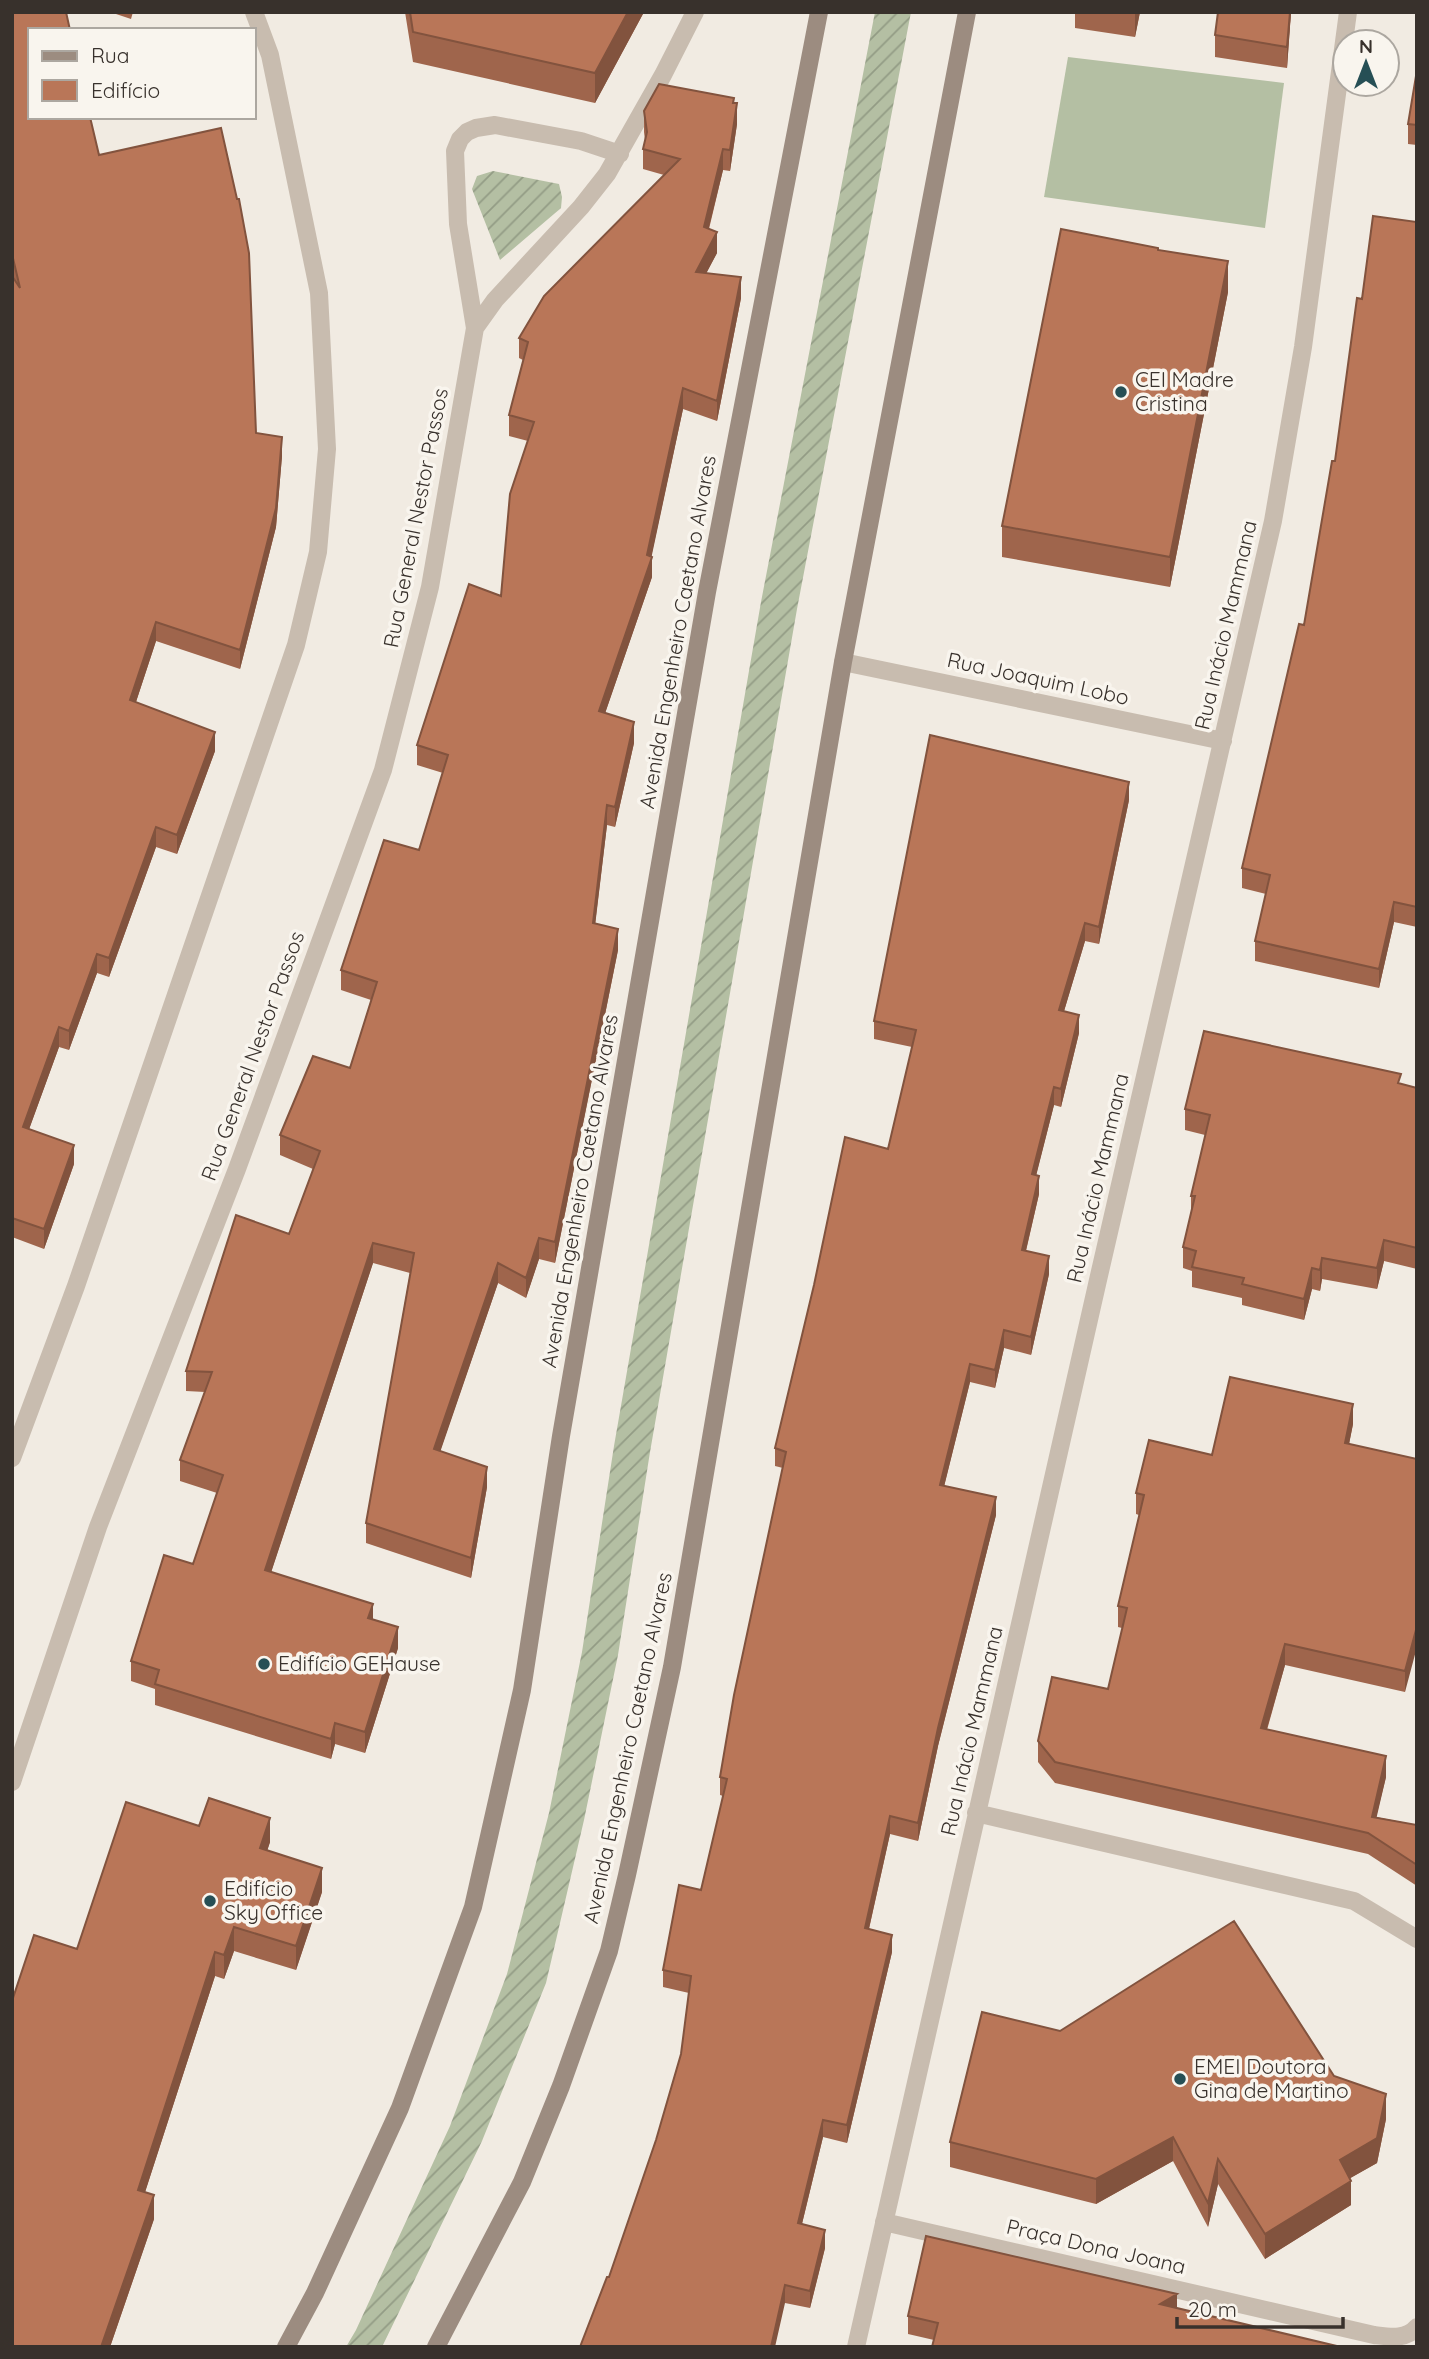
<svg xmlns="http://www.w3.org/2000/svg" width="1429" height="2359" viewBox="0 0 1429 2359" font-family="Quicksand,sans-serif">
  <defs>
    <pattern id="garden-furrows" width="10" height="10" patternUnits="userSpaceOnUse" patternTransform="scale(1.75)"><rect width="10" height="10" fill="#b4bfa3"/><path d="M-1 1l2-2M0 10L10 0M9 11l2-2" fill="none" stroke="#939c85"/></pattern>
  </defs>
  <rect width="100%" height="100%" fill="#f1ebe2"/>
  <path fill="#b4bfa3" d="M1068,57l216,26 -19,145 -221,-31z"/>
  <path fill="url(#garden-furrows)" d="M875,12h36l-114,597 -147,843 -32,203 -34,165 -38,163 -64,158 -100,206h-36l10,-17 94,-204 57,-152 42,-161 33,-161 32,-206 147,-844z
    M493,171l66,13 3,13 -1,11 -61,52 -28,-71 5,-13z"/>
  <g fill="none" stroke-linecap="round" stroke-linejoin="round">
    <path stroke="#c8bcaf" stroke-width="18" d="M475,328l20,-28 86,-93 26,-33 56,-99 32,-63
      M843,662l380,79
      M12,1458l64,-172 220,-641 22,-93 9,-103 -8,-156 -49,-238 -16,-43
      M12,1782l86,-255 139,-358 146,-399 47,-183 45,-259 -17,-104 -3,-73 5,-12 7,-7 9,-4 19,-3 86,16 39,13
      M976,1813l378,88 63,38
      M884,2222l490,113c16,2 32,5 43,-8
      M856,2347l242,-1067 175,-759 30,-174 45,-335"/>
    <path stroke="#9c8c80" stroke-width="18" d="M286,2347l29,-54 85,-185 73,-201 24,-106 25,-111 39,-254 146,-844 112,-580
      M436,2347l86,-165 39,-96 48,-135 18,-76 45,-208 171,-1005 124,-650"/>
  </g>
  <path fill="#9f654c" d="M12,12l87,143 157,278 26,23 -6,71 -36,142 -84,-28 -20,61 79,49 -38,103 -21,-7 -47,130 -12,-4 -28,77 -10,-3 -30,82 45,35 -30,85 -32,-12z
    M110,12h23l-2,7z
    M405,12h239l-49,91 -182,-41z
    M1075,12h65l-5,25 -60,-9z
    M1291,12l-4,56 -72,-11v-22z
    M1417,70v75l-9,-1v-20z
    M734,103l3,21 -7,47 -7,-1 -14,59 8,24 -11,20 35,25 -24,123 -34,-12 -32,148 1,20 -47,136 29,30 -19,84 -8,-2 -12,99 23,26 -63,313 -16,-4 -13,39 -28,-15 -58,168 47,36 -16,91 -105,-35v-20l44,-250 -37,-10 -102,309 102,48 25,28 -33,105 -30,-9 -4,15 -176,-54v-16l-24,-8v-20l62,-97 24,-71 -37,-12v-21l25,-68 -19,-1v-20l103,-137 24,-65 -33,-14v-20l70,-67 21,-68 -30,-10v-20l78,-120 24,-77 -26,-8v-20l84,-149 27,-155 -19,-5v-21l14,-55 -4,-2v-20l145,-163 -21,-6v-20l2,-9 -1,-8v-21z
    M1417,222v705l-23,-5 -15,66 -124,-27v-20l11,-47 -24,-6v-20l62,-243 31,-164 27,-162z
    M1158,250l70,42 -58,295 -168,-30v-31z
    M1129,800l-30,144 -14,-3 -21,70 15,22 -18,74 -7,-2 -18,70 3,19 -13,57 23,23 -18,81 -27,-7 -9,40 -25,-6 -26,104 52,29 -58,231 -20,95 -28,-7 -21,95 23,23 -45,191 -24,-6 -21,87 23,24 -15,60 -25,-5 -176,-26 47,-137 25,-86 8,-61 -26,-6v-17l38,-80 22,-94 -3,-1v-18l63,-309 -8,-2v-18l113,-299 24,-102 -38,-8v-18z
    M1401,1084l16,4v181l-33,-8 -7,28 -55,-10 -2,12 -8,-2 -8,31 -62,-15v-7l-50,-11v-16l-9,-3v-21l8,-34v-17l14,-61 -20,-5v-21z
    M1353,1424l-4,20 68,15 -12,233 -120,-27 -18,65 119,47 -10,40 41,8v61l-49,-32 -313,-71 -17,-21v-21l70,-52 14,-61 -4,-1v-21l21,-91 -3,-1v-21l76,-38z
    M199,1826l71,16 -3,9 55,41 -26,78 -62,-19 -10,28 -9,-3 -70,216 9,27 -44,128 -33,-398z
    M1060,2031l274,45 52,43 -9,44 -27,15 1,27 -86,54 -47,-75 -10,43 -35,-66 -77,43 -146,-37v-25z
    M1177,2308l-243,32 -26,-6v-18z"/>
  <path fill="#82533e" d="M628,12h16l-49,91v-30z
    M1135,12h5l-5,25z
    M1290,12h1l-4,56v-21z
    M737,103v21l-7,47v-21z
    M723,149v21l-19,77v-20z
    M717,232v21l-21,40v-21z
    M1228,261v31l-58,295v-30z
    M741,277v21l-24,123v-20z
    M683,388v21l-33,155 2,-7v20l-53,154v-20l48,-156z
    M282,437v19l-6,71 -36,142v-19z
    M156,622v19l-26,79v-20z
    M634,722v21l-19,84v-20z
    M215,732v19l-38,103v-19z
    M1129,782v18l-30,144v-17z
    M607,805v20l-14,118v-20z
    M156,827v20l-47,130v-19z
    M1394,902v20l-15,66v-19z
    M1085,923v18l-26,87v-18z
    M618,929v21l-63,313v-21z
    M97,954v19l-28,77v-19z
    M1079,1015v18l-18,74v-18z
    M59,1027v20l-36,99v-19z
    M1054,1087v18l-22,87v-18z
    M74,1145v19l-30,85v-20z
    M1039,1176v18l-17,73v-17z
    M539,1238v21l-13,39v-20z
    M1384,1240v21l-7,28v-21z
    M373,1243v20l-108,328v-21z
    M1049,1256v18l-18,81v-18z
    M1322,1258v21l-2,12v-21z
    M498,1263v20l-64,187v-21z
    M1312,1268v21l-8,31v-21z
    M1004,1330v18l-9,40v-18z
    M970,1364v18l-30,121v-18z
    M1353,1404v20l-8,40v-21z
    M487,1467v20l-16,91v-20z
    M996,1497v18l-58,231 -20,95v-18l20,-95z
    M373,1604v20l-5,-6z
    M1417,1626v21l-12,45v-21z
    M398,1627v21l-33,105v-21z
    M1285,1644v21l-24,84v-21z
    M335,1723v21l-4,15v-20z
    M1386,1756v21l-14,60v-20z
    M890,1816v18l-25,112v-18z
    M270,1818v24l-10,30v-24z
    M322,1868v24l-26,78v-24z
    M234,1927v24l-10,28v-24z
    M892,1935v17l-45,191v-18z
    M215,1952v24l-77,238v-24z
    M1386,2094v25l-9,44 -37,21v-24z
    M823,2120v17l-25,103v-17z
    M1173,2137v24l-77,43v-25z
    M1218,2159v25l-10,43v-24z
    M1351,2181v24l-86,54v-25z
    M154,2195v24l-44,128h-9z
    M825,2230v18l-15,60v-17z
    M785,2285v18l-10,44h-4z
    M1177,2294v18l-17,-8z"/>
  <path fill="#b97658" stroke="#82533e" stroke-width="2" d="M12,12h54l4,18h-40v87h60l9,38 122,-27 16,71h2l10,54 7,180 26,4 -6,71 -36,142 -84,-28 -26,78 85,32 -38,103 -21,-8 -47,131 -12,-4 -28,77 -10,-4 -36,100 51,18 -30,84 -32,-11v-942l8,12 -8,-34z
    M410,12h218l-33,61 -182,-41z
    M1218,12h72l-3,35 -72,-12z
    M1417,70v55l-9,-1z
    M659,84l75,14 -1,5h4l-7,47 -7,-1 -19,78 13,5 -21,40 45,5 -24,124 -34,-13 -36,167 5,2 -53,154 35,11 -19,85 -8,-2 -14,118 25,6 -63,313 -16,-4 -13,40 -28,-15 -64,186 53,18 -16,91 -105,-35 48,-270 -41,-10 -108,327 108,34 -5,14 30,9 -33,105 -30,-9 -4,16 -176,-55 4,-14 -28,-9 33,-106 29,9 30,-89 -43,-15 32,-88 -26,-1 50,-156 53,19 31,-83 -40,-16 33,-79 37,12 27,-86 -36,-12 43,-130 35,10 29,-95 -31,-10 52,-161 32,12 9,-102 24,-72 -25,-7 19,-73 -9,-4 25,-42 136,-137 -37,-10 4,-17 -3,-21z
    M1373,216l44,6v685l-23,-5 -15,67 -124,-28 15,-66 -28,-7 57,-244 5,1 28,-164h3l22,-163 5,1z
    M1061,229l97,19v2l70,11 -58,296 -168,-31z
    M930,735l199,47 -30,145 -14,-4 -26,87 20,5 -18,74 -7,-2 -22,87 7,2 -17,74 27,6 -18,81 -27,-7 -9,40 -25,-6 -30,121 56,12 -58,231 -20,95 -28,-7 -25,112 27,7 -45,190 -24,-5 -25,103 27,7 -15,61 -25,-6 -14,62h-191l27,-70h2l47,-137 25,-86 10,-78 -28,-6 16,-85 22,5 26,-111 -7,-2 14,-82 52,-243 -11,-4 39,-163 31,-148 43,12 28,-119 -42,-9z
    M1204,1031l197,43 -3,9 19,5v160l-33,-8 -7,28 -55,-10 -2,12 -8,-2 -8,31 -62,-15 2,-6 -52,-11 4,-16 -13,-4 12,-51h-4l19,-81 -25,-6z
    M1230,1377l123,27 -8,39 72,16v167l-12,45 -120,-27 -24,84 125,28 -14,61 45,8v40l-49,-32 -313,-71 -17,-21 14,-64 56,12 19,-81 -9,-2 26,-111 -8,-2 13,-53 63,15z
    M209,1798l61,20 -10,30 62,20 -26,78 -62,-19 -10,28 -9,-3 -77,238 16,5 -53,152h-89v-346l22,-66 43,14 49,-147 73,24z
    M1234,1921l100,155 52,18 -9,44 -37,22 11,21 -86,53 -47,-75 -10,44 -35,-66 -77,42 -146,-37 32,-130 78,19z
    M926,2236l251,58 -17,10 181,43h-409l6,-24 -30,-7z"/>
  <g fill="#264f55" stroke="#f9f5ee" stroke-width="2.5">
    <circle cx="1121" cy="392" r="7"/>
    <circle cx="264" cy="1664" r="7"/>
    <circle cx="210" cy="1901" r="7"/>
    <circle cx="1180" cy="2079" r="7"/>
  </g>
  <g text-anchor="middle" stroke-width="7" stroke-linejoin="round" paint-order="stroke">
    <g font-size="21" fill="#38312c" stroke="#f9f5ee" text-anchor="start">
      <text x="1135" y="387">CEI Madre<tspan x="1135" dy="24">Cristina</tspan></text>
      <text x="278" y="1671">Edifício GEHause</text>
      <text x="224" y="1896">Edifício<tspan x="224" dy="24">Sky Office</tspan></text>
      <text x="1194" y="2074">EMEI Doutora<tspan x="1194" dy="24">Gina de Martino</tspan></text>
    </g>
    <g font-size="21" fill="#38312c" stroke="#f9f5ee">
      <text transform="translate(416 518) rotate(-79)" y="7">Rua General Nestor Passos</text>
      <text transform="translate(1226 625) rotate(-77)" y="7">Rua Inácio Mammana</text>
      <text transform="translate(678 632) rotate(-80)" y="7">Avenida Engenheiro Caetano Alvares</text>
      <text transform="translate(1038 679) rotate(12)" y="7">Rua Joaquim Lobo</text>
      <text transform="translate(253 1056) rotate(-70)" y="7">Rua General Nestor Passos</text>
      <text transform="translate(1098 1178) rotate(-77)" y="7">Rua Inácio Mammana</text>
      <text transform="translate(580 1191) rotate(-80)" y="7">Avenida Engenheiro Caetano Alvares</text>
      <text transform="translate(972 1731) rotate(-77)" y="7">Rua Inácio Mammana</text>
      <text transform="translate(628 1748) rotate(-78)" y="7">Avenida Engenheiro Caetano Alvares</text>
      <text transform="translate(1096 2247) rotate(13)" y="7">Praça Dona Joana</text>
    </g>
  </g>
  <rect width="1429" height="2359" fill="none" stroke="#38312c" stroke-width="28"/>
  <rect x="28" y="28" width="228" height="91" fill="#f9f5ee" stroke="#aca7a0" stroke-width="2"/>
  <rect x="42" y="51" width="35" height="10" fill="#9c8c80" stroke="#aca7a0" stroke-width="2"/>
  <text x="91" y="63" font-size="21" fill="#38312c">Rua</text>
  <rect x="42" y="80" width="35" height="21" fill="#b97658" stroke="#aca7a0" stroke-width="2"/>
  <text x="91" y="98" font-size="21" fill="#38312c">Edifício</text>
  <g transform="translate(1366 63)"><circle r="33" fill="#f9f5ee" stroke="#aca7a0" stroke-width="2"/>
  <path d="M0-5L12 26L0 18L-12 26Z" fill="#264f55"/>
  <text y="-10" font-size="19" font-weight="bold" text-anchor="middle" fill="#38312c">N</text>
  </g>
  <path d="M1177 2317v10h166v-10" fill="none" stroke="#38312c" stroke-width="3.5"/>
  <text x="1188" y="2317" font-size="21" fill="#38312c" stroke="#f9f5ee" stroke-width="5" paint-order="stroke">20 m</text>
</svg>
